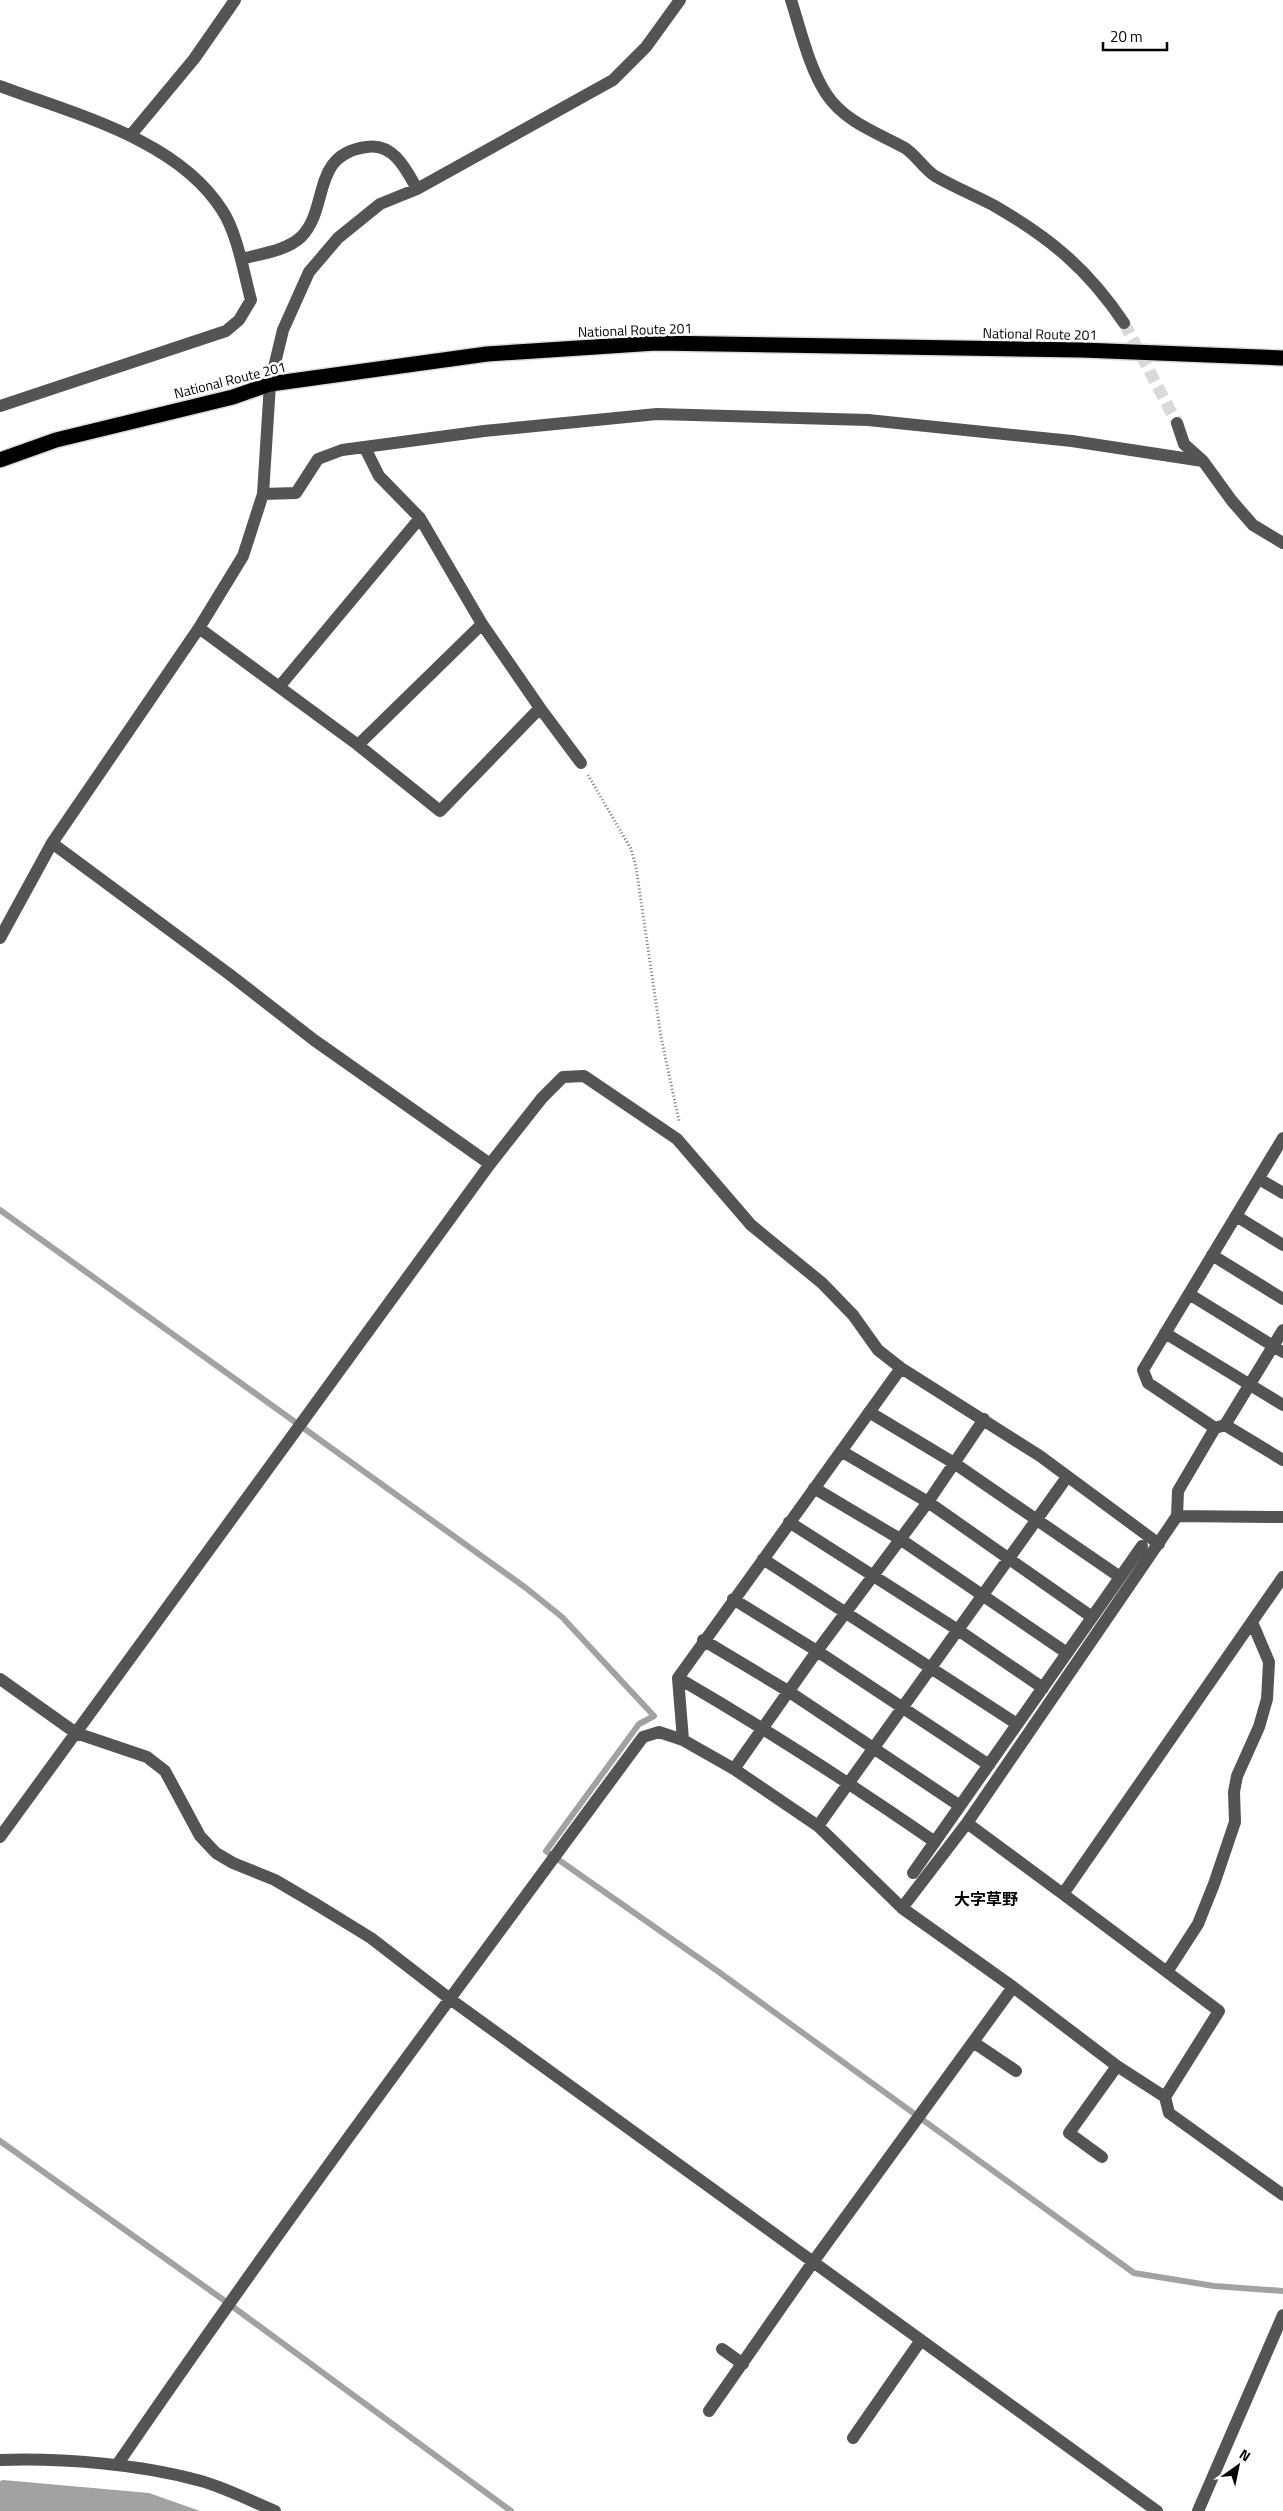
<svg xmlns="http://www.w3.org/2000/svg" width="1283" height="2511" viewBox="0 0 1283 2511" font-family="'Titillium Web','Noto Sans JP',sans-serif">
  <rect width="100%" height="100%" fill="#fff"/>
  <path fill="#a2a2a2" d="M3,2480l146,13 51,18h-200v-30z"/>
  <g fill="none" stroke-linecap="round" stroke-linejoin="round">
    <path stroke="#a2a2a2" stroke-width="6" d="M0,1210l526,378 36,29 92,99 -15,8 -93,127 170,119 418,303 80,13 69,5
      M0,2141l225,160 286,210"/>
    <path stroke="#d9d9d9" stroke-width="12" stroke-dasharray="12 6" stroke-linecap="butt" d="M1124,323l53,100"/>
    <g stroke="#dbdbdb" stroke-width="18">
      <path id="highway" d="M0,460l56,-20 177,-43 37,-13 217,-30 169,-11 426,7 201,8"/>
    </g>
    <path stroke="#767676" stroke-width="3" stroke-dasharray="1 2.5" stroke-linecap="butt" d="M588,775l43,74 5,18 25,170 18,84"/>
    <path stroke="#545454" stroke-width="12" d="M791,0c10,31 18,68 36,95 18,27 51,38 78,53 11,7 19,21 30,28 19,11 39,19 58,29 57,33 94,63 131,118
      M0,86c74,28 177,53 222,124 15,22 22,64 29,90l-12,20 -13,11 -226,75
      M130,136l64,-77 41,-59
      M241,259c19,-5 45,-8 60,-22 29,-29 9,-82 65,-90 27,-5 40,22 51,42
      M1177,423l7,21 19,17 29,40 21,24 30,18
      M365,448l14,28 41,42 62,106 58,84 41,55
      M263,494l33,-1 22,-34 24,-9 142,-19 173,-17 211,6 204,21 131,20
      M199,628l159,117 82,66 100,-103
      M279,687l141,-169
      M358,745l124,-121
      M52,843l177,131 85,66 176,124
      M0,938l52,-95 147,-215 44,-72 20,-62 7,-110 13,-54 26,-58 29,-34 42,-34 37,-15 196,-109 33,-33 34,-47
      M1259,1179l24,14
      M1236,1216l47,29
      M1212,1255l71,44
      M1189,1294l94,58
      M1165,1333l118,72
      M869,1412l85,51 166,114
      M1225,1425l58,35
      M1215,1428l10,-3 58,-95
      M841,1451l87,51 164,115
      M814,1488l86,51 167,114
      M1177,1516l1,-25 37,-63 -67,-45 -5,-13 140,-232
      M789,1522l169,108 85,58
      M763,1559l254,165
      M733,1599l84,52 172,114
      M703,1640l85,51 172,115
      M678,1678c88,51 173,106 257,164
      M0,1679l76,54 71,24 18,14 35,65 16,17 17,10 42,17 39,23 57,35 79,61 707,512
      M683,1740l-5,-62 223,-310
      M734,1769l83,-118 111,-149 56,-83
      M967,1823l96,71 220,-317
      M818,1826l249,-349
      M0,1837l490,-673 52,-66 21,-21 21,-1 93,63 74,86 71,58 31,32 25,35 23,18 139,88 119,88
      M913,1873l229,-327
      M1063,1894l156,117 -54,86
      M902,1908l65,-85 210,-307 106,1
      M1167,1972l31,-48 16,-40 21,-62 -1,-30 3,-16 22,-49 8,-28 2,-37 -17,-40
      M973,2042l43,29
      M1102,2157l-33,-24 48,-67
      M722,2349l21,15
      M709,2411l104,-149 200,-275
      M853,2438l68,-98
      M0,2460c63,-2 140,4 201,21 25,7 50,20 74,30
      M117,2465c169,-247 348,-487 526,-728l16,-5 24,8 51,29 84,57 84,82 111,79 104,79 48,31 4,16 114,82
      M1198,2511l85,-196"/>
    <use href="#highway" stroke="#000" stroke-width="15"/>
  </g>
  <g text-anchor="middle" stroke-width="5" stroke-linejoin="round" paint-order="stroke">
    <g font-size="14" fill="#000" stroke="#fff">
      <text transform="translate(635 330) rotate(-2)" y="5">National Route 201</text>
      <text transform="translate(1040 334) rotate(1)" y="5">National Route 201</text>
      <text transform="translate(230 380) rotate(-14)" y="5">National Route 201</text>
    </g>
    <g font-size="16" font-weight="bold" fill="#000" stroke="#fff">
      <text x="986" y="1905">大字草野</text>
    </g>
  </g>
  <g transform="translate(1238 2466) rotate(33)" stroke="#ffffff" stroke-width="4" paint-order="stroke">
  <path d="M0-4L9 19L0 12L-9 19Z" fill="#000000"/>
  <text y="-8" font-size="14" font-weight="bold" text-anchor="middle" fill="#000000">N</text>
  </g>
  <path d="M1103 42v8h64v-8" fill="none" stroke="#000000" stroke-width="2.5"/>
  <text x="1110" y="42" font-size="15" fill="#000000" stroke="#ffffff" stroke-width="4" paint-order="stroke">20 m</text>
</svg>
